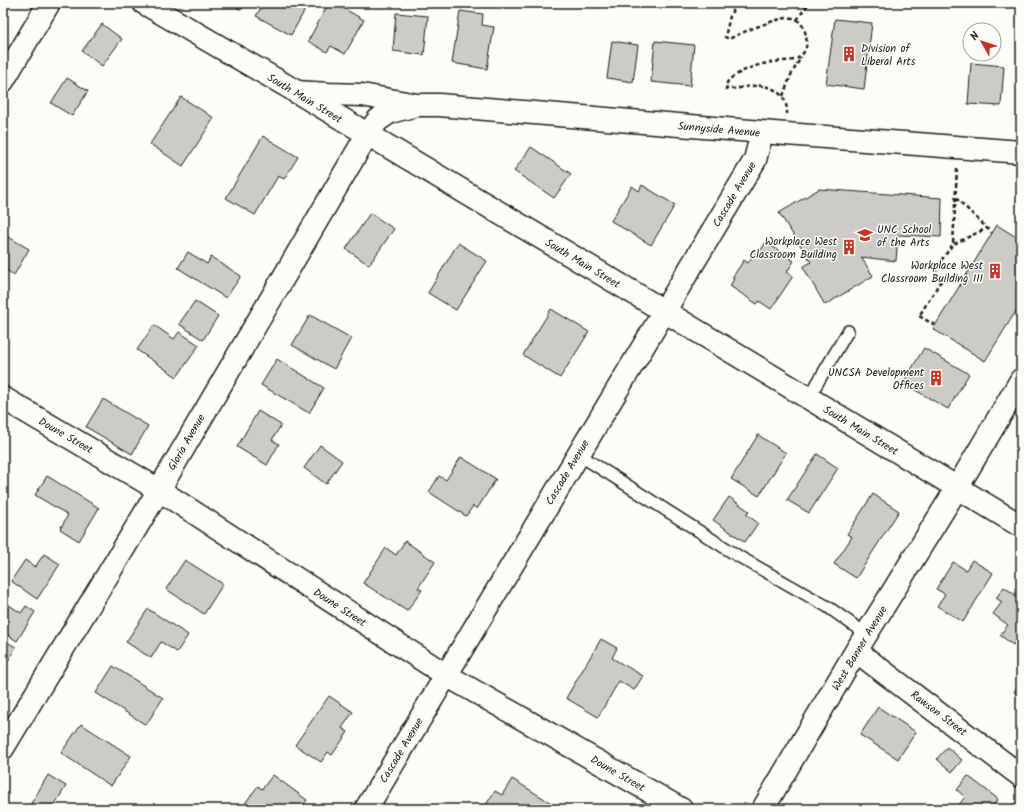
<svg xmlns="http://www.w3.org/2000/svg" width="1024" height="812" viewBox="0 0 1024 812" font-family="Kalam,sans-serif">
  <rect width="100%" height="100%" fill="#fdfcf7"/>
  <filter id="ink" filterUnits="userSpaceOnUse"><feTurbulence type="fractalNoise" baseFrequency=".025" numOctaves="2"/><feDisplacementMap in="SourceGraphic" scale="8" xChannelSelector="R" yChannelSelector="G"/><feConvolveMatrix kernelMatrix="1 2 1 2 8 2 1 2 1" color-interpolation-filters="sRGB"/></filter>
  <g filter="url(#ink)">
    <path fill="#cccbc8" stroke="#1c1c1c" d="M231,3h15l-5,7z
      M264,3h34l8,5 -15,27 -35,-19z
      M329,3h5l30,17 -19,34 -14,-8 -4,6 -19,-11z
      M460,11l23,3 -1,11 12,2 -7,42 -35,-6z
      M396,13l32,3 -4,39 -31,-4z
      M835,19l37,4 -8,66 -38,-5z
      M102,24l20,15 -20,27 -20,-15z
      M612,41l26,4 -5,37 -26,-4z
      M655,41l39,4 -4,41 -39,-4z
      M971,63l33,3 -3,40 -33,-2z
      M67,78l21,13 -16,25 -21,-13z
      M181,97l33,21 -31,48 -33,-22z
      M263,136l35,21 -14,22 -6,-3 -23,39 -29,-17z
      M531,147l40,27 -17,24 -40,-27z
      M642,185l33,20 -24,40 -40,-24 21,-35 7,5z
      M819,189l123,9 -1,39 -43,-2 -2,26 -35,-4 12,19 -48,29 -22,-38 8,-5 -32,-49z
      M370,213l24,16 -25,36 -23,-16z
      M997,225l24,15v63l-36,58 -52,-32z
      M3,234l26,15 -15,26 -11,-7z
      M766,242l28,19 -7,11 6,4 -22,33 -12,-8 -2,3 -27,-18 4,-7 -2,-1 12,-18 4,3 7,-10 3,2z
      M458,243l29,18 -31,49 -28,-17z
      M188,252l19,12 4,-7 30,19 -15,22 -48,-30z
      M195,301l23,15 -15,24 -24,-16z
      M551,309l38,23 -29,46 -37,-23z
      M310,315l41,23 -17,31 -42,-24z
      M154,325l20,14 5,-7 20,13 -22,32 -40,-27z
      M924,348l45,26 -21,35 -45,-26z
      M277,359l47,29 -15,25 -48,-28z
      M103,399l45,27 -16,28 -46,-27z
      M258,411l23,14 -9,15 7,4 -12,21 -30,-18z
      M758,435l28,18 -27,43 -28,-17z
      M320,445l22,16 -16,23 -22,-16z
      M817,454l21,14 -29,45 -22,-13z
      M461,457l35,22 -19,30 -4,-3 -7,10 -37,-24 10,-16 7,4z
      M1021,463v12l-5,-4z
      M47,476l52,32 -20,33 -19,-12 8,-14 -33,-20z
      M873,494l26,17 -43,67 -22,-14 18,-27 -5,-3z
      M729,497l20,14 -3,3 12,9 -13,19 -32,-22z
      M405,541l30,21 -17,26 4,2 -15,21 -44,-28 23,-35 10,7z
      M44,554l16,10 -23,35 -26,-18 14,-21 10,7z
      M185,560l38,24 -19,30 -38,-25z
      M972,560l21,13 -30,49 -26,-16 8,-12 -9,-5 17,-27 13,8z
      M1004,587l17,12v35l-8,11 -13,-10 8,-10 -15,-11 9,-12 -6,-4z
      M3,601l18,12 5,-7 9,6 -18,29 -14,-9z
      M148,609l40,26 -11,17 -16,-10 -10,16 -25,-16z
      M601,639l16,9 -5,10 31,18 -9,14 -15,-9 -21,36 -32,-19z
      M3,640l13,7 -12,21h-1z
      M113,666l50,32 -17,27 -50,-32z
      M1021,682v15l-7,-5z
      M329,696l24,16 -11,16 6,4 -16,23 -4,-3 -7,10 -26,-17z
      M878,707l38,25 -18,27 -38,-24z
      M81,724l50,32 -20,30 -50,-33z
      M947,747l15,13 -10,12 -15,-13z
      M48,775l18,11 -14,23h-20l-3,-2z
      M273,775l34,25 -7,9h-53l-4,-3 15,-20 4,3z
      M968,776l30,23 -7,10h-29l-4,-3 7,-9 -8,-7z
      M512,779l49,30h-78l12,-18 7,4z
      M1015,803l6,4v2h-10z"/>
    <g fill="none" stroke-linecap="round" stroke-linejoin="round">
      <g stroke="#1c1c1c" stroke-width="14">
        <path id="service" d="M808,399l40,-68
          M578,454l160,102 90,51 38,27"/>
      </g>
      <g stroke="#1c1c1c" stroke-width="25">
        <path id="minor" d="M3,81l46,-78
          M296,92l33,2 33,1 55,10h22l347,29 235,18
          M3,398l156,92 287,185 235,134
          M856,651l165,125
          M3,748l156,-258 208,-355 11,-15 12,-8 27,-7
          M366,809l389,-649 7,-28
          M763,809l93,-158 101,-163 64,-108"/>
      </g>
      <g stroke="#1c1c1c" stroke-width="25">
        <path id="primary" d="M144,3l148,86 372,222 357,215"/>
      </g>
      <path stroke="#1c1c1c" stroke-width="2.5" stroke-dasharray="4 3" stroke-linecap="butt" d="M736,3l-6,13 -5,21 4,2c11,-6 54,-24 64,-21 11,3 15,19 13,29 -1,5 -6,11 -12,13 -6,1 -14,1 -21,2 -14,2 -25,6 -37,13 -7,4 -10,6 -10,14 12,1 25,-5 37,-3 15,2 25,13 24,28
        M797,20l8,-12 5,-5
        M783,96l8,-21 10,-18
        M956,198l36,35
        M954,244l33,-16
        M935,325l-16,-9 22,-35 -6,-12 18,-25 4,-76"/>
      <use href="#service" stroke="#fdfcf7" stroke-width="11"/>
      <use href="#minor" stroke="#fdfcf7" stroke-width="22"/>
      <use href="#primary" stroke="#fdfcf7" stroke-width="22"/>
    </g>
  </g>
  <defs>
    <g id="building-bare" transform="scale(1.2)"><path d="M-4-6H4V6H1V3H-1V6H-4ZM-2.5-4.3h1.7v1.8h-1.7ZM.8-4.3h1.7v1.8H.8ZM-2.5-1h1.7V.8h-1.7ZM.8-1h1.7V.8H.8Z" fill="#c8321e" stroke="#fdfcf7" stroke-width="2.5" paint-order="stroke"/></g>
    <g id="university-bare" transform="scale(1.2)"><path d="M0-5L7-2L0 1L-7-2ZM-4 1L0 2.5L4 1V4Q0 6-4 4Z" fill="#c8321e" stroke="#fdfcf7" stroke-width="2.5" paint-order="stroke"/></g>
  </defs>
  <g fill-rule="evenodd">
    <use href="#building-bare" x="849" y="54"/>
    <use href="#university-bare" x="865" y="235"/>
    <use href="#building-bare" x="849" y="247"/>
    <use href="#building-bare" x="995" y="271"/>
    <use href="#building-bare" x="936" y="378"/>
  </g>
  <g text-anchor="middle" stroke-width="3" stroke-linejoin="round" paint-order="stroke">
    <g font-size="11" fill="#1c1c1c" stroke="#fdfcf7" text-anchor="end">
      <text x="861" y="52" text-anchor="start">Division of<tspan x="861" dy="13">Liberal Arts</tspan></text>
      <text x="877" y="233" text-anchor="start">UNC School<tspan x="877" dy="13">of the Arts</tspan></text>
      <text x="837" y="245">Workplace West<tspan x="837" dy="13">Classroom Building</tspan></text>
      <text x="983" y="269">Workplace West<tspan x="983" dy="13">Classroom Building III</tspan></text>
      <text x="924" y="376">UNCSA Development<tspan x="924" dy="13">Offices</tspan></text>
    </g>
    <g font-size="11" fill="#1c1c1c" stroke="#fdfcf7">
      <text transform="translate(305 98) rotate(31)" y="4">South Main Street</text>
      <text transform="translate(719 129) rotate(5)" y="4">Sunnyside Avenue</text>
      <text transform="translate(734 194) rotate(-59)" y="4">Cascade Avenue</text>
      <text transform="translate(583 263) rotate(31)" y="4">South Main Street</text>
      <text transform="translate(861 430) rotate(31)" y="4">South Main Street</text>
      <text transform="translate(66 435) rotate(30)" y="4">Doune Street</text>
      <text transform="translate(186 442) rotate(-60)" y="4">Gloria Avenue</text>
      <text transform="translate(567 472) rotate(-59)" y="4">Cascade Avenue</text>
      <text transform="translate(340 607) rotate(33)" y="4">Doune Street</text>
      <text transform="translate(859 648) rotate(-59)" y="4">West Banner Avenue</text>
      <text transform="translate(939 713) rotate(37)" y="4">Rawson Street</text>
      <text transform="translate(401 750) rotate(-59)" y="4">Cascade Avenue</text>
      <text transform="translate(618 773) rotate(30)" y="4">Doune Street</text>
    </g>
  </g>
  <rect width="1024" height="812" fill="none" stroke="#fdfcf7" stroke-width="16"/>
  <rect x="8" y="8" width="1008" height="796" fill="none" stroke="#1c1c1c" stroke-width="1.5" filter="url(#ink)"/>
  <g transform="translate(982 42) rotate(309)"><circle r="19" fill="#fdfcf7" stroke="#a3a29f"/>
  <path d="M0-3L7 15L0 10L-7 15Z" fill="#c8321e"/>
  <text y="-6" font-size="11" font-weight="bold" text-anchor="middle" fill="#1c1c1c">N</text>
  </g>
</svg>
